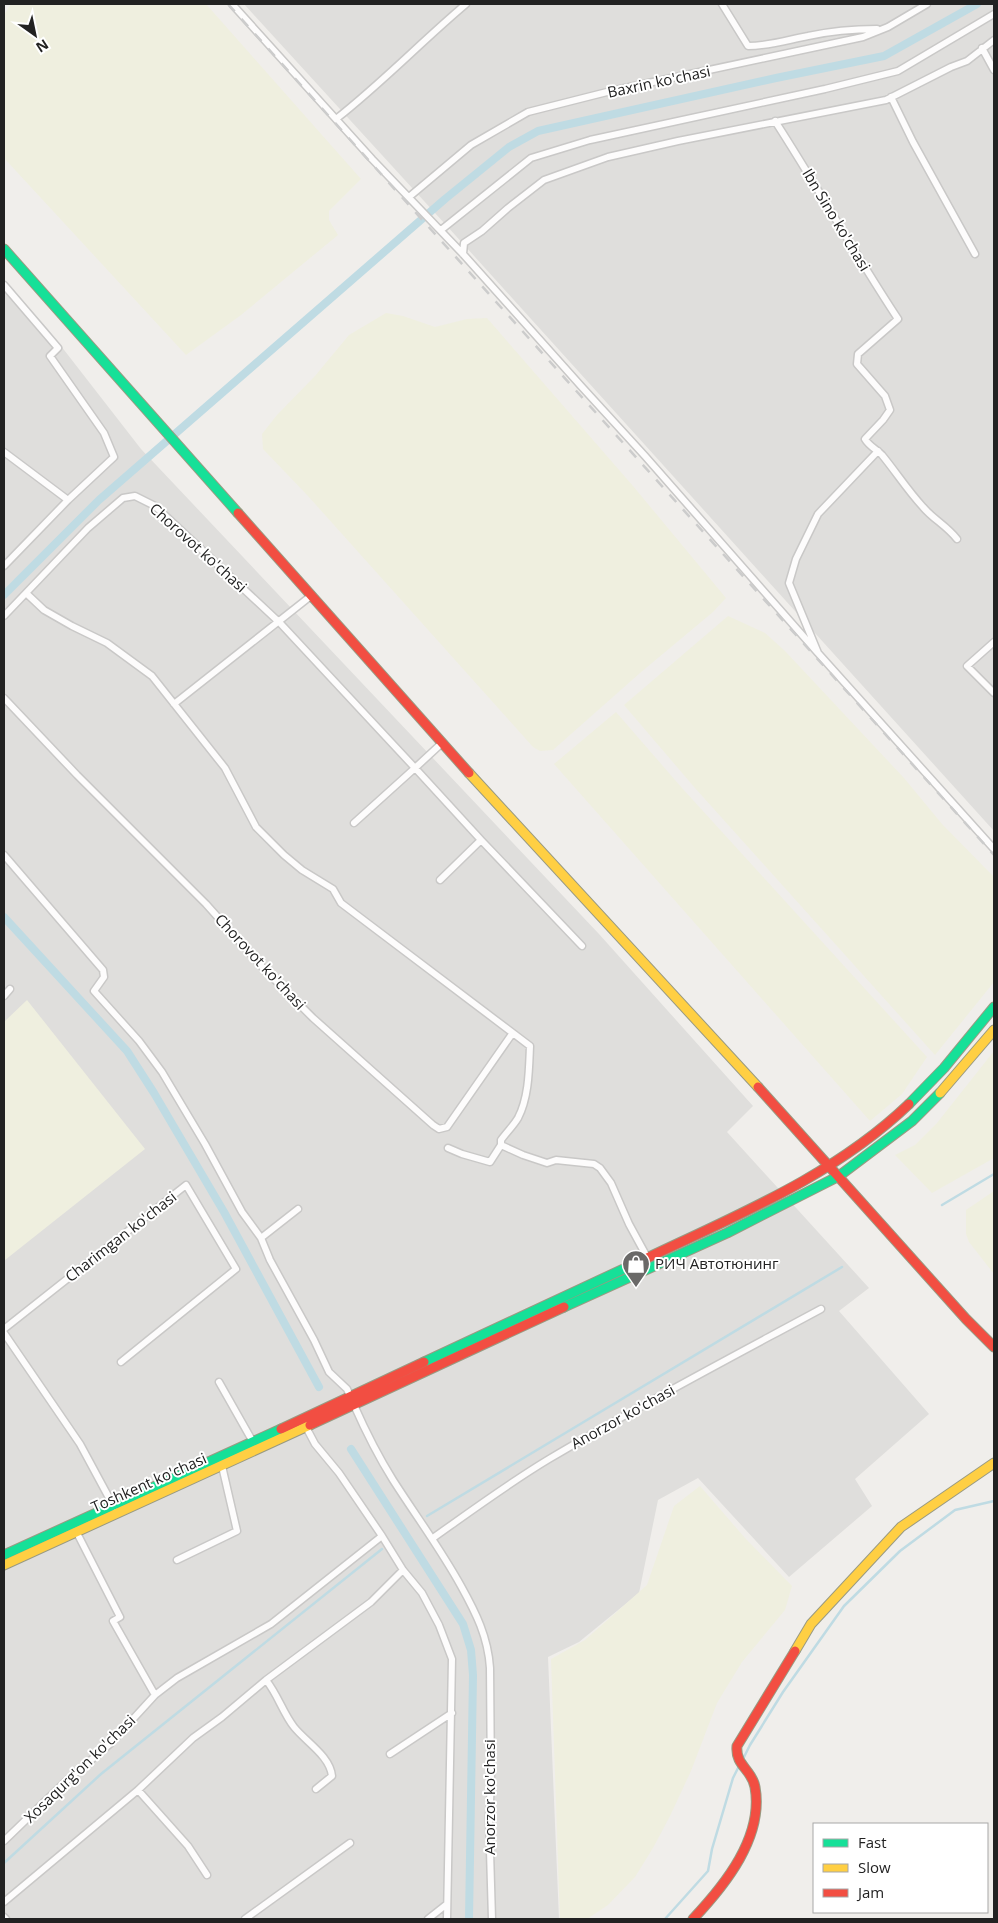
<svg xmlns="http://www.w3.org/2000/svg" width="998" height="1923" viewBox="0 0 998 1923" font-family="'Open Sans',sans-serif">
  <rect width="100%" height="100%" fill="#f0eeeb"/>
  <path fill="#dfdedc" d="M244,4h750v827l-538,-595z
    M4,279l43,49 94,121 458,485 154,172 -26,26 142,156 -30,23 90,103 -74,65 17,27 -83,71 -91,-99 -40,22 -19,93 -60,49 -31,15 11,262h-555z"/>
  <path fill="#efefdf" d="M11,4h195l155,175 -32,32v9l9,15 -97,80 -55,40 -182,-197v-143z
    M386,313l17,3 32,11 32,-8 20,-1 146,168 93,112 -13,14 -73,61 -87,77 -13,1 -7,-4 -225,-251 -45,-47 -1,-15 15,-19 38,-39 34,-41z
    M728,616l37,17 20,18 119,127 38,46 52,53v105l-59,73 -240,-267 -71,-83z
    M616,712l66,76 245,269 -25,37 -32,27 -316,-357z
    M27,1000l118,149 -140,111 -1,-238z
    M994,1051v107l-62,35 -37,-38 20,-10 22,-22z
    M994,1191v83l-25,-32 -3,-8v-24z
    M700,1486l45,52 47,48 -7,24 -43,52 -25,41 -26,68 -21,45 -17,32 -18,29 -27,28 -21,14h-27l-9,-260 34,-19 62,-55 27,-79z"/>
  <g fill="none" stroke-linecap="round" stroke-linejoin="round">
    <path stroke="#bfdbe3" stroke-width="2.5" d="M942,1205l52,-31
      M427,1516l415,-249
      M742,1761l8,-16 33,-53 61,-86 56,-55 55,-41 39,-9
      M4,1863l97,-89 281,-225
      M665,1919l43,-48 4,-22 21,-71 6,-12"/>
    <path stroke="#bfdbe3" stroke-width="8" d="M4,595l95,-95 346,-301 64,-52 29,-16 238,-53 108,-22 93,-52
      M4,917l123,134 27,42 70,119 95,175
      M351,1449l112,175 8,26 2,25 -4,244"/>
    <g stroke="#c9c8c7" stroke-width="9">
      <path id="street" d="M232,4l140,155 91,95 118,132 64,70 173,197
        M722,4l26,42c21,0 39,-6 60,-10 23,-5 46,-7 69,-7
        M982,48l12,22
        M891,97l22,45 62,112
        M336,119c46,-36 86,-78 130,-115
        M775,121c42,65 80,133 123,198l-40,35 -1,10 28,32 5,14 -7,10 -18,19c4,7 11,10 17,16 14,17 26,36 41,52 10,12 24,19 34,32
        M409,197l62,-52 57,-33 83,-21 252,-54 25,-10 39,-23
        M441,230l90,-72 59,-18 235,-51 73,-18 96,-57
        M463,254l1,-11 18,-12 26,-23 36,-28 64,-23 70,-16 208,-41 65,-33 16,-6 27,-21
        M4,285l54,63 -8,8 54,77 10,24 -46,43
        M878,451l-60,63 -22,45 -7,24 29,70 176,196
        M4,452l64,48 -64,66
        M26,593l18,17 28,16 35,17 45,33 73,92 31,59 28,28 18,15 31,19 8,14 189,143c-1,23 -1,51 -12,72 -4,7 -12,15 -17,22v5l22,10 24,8 9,-3 38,4 6,4 11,15 18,41 18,33
        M4,616l84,-88 35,-30 12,-2 20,10 125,117 135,145 -61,55
        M994,642l-27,24 27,27
        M4,698l73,77 129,129 59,66 48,48 120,107 6,4 8,-2 65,-93
        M174,704l138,-109
        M481,840l101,106
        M4,855l99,115 1,7 -10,14 45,50 23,31 43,72 37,68 19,26 9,22 44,80 15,32 18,17 3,7
        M440,880l41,-40 -66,-72 27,-25
        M4,996l6,-7
        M448,1148l14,6 28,8 11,-17
        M261,1238l37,-29
        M4,1329l182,-144 50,84 -115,93
        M4,1333l76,111 34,63
        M219,1382l34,60
        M354,1405c11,25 24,51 39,75 23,36 47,68 68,106 15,27 27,51 29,82l1,116 -2,33 3,102
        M306,1427l9,17 24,29 43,63 21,34 19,23 17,32 13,34 -5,260
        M76,1531l44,86 -7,4 42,74
        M433,1538c38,-27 76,-55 116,-79 89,-53 181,-101 272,-150
        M177,1560l60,-29 -15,-65
        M266,1680c12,15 17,33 28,47 12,15 36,29 38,49l-16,13
        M390,1754l62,-41
        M138,1790l50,56 19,29
        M4,1841l61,-59 46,-39 44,-48 22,-17 94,-54 111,-88
        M4,1902l134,-112 55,-52 29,-21 44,-37 105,-78 32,-32
        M4,1917l2,2
        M245,1919l105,-76
        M428,1919l19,-15"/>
    </g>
    <g stroke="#999a82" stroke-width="11">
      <path id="fast" d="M4,249l234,264
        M909,1104l35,-36 50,-61
        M564,1307l163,-74 112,-57 73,-55 28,-28
        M424,1362l221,-103
        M4,1555l277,-126"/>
    </g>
    <g stroke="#999a82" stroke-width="11">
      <path id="slow" d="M469,773l289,314
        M940,1093l54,-63
        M4,1565l306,-140
        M795,1651l16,-27 90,-97 93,-64"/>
    </g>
    <g stroke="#999a82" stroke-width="11">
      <path id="jam" d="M238,513l231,260
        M758,1087l208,232 28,28
        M645,1259c92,-44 189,-83 264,-155
        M310,1425l254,-118
        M281,1429l143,-67
        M693,1919c32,-34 71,-82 62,-132 -3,-18 -20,-21 -18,-41l58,-95"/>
    </g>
    <use href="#street" stroke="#fdfcfc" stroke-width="6"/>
    <use href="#fast" stroke="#16e098" stroke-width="9"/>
    <use href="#slow" stroke="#ffcf43" stroke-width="9"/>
    <use href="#jam" stroke="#f24e42" stroke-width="9"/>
    <path stroke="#ccc" stroke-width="2.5" stroke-dasharray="10 10" stroke-linecap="butt" d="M228,4l766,851"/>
  </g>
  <defs>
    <g id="shop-pin" transform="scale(1.4375)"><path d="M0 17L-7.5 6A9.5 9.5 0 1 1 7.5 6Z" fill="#6a6968" stroke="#fff"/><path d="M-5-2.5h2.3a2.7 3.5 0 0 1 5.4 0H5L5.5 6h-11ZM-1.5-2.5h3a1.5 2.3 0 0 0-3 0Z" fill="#fff"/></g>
  </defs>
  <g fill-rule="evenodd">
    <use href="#shop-pin" x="636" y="1264"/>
  </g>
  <g text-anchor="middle" stroke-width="4" stroke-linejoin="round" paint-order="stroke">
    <g font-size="15" fill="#222" stroke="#fff">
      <text transform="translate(659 82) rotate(-12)" y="5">Baxrin ko'chasi</text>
      <text transform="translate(836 220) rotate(59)" y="5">Ibn Sino ko'chasi</text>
      <text transform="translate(198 548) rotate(42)" y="5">Chorovot ko'chasi</text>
      <text transform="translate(260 962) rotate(47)" y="5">Chorovot ko'chasi</text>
      <text transform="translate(121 1237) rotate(-38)" y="5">Charimgan ko'chasi</text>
      <text transform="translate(623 1417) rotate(-29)" y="5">Anorzor ko'chasi</text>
      <text transform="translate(149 1483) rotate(-24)" y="5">Toshkent ko'chasi</text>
      <text transform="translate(80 1769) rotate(-44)" y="5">Xosaqurg'on ko'chasi</text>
      <text transform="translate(490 1797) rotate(-90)" y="5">Anorzor ko'chasi</text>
    </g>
    <g font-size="15" fill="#222" stroke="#fff" text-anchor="start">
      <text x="655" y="1269">РИЧ Автотюнинг</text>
    </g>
  </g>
  <rect width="998" height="1923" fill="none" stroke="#222222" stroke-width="10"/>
  <rect x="813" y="1823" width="175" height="90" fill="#ffffff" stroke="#a7a7a7"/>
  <rect x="823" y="1839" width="25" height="8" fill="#16e098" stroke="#a7a7a7"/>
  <text x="858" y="1848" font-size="15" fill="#222222">Fast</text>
  <rect x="823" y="1864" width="25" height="8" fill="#ffcf43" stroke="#a7a7a7"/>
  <text x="858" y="1873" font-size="15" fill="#222222">Slow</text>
  <rect x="823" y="1889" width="25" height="8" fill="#f24e42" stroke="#a7a7a7"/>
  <text x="858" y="1898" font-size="15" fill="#222222">Jam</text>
  <g transform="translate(35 35) rotate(147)" stroke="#ffffff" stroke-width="4" paint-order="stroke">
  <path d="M0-4L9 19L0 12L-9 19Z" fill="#222222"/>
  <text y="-8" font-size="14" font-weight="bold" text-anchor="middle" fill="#222222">N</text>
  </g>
</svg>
